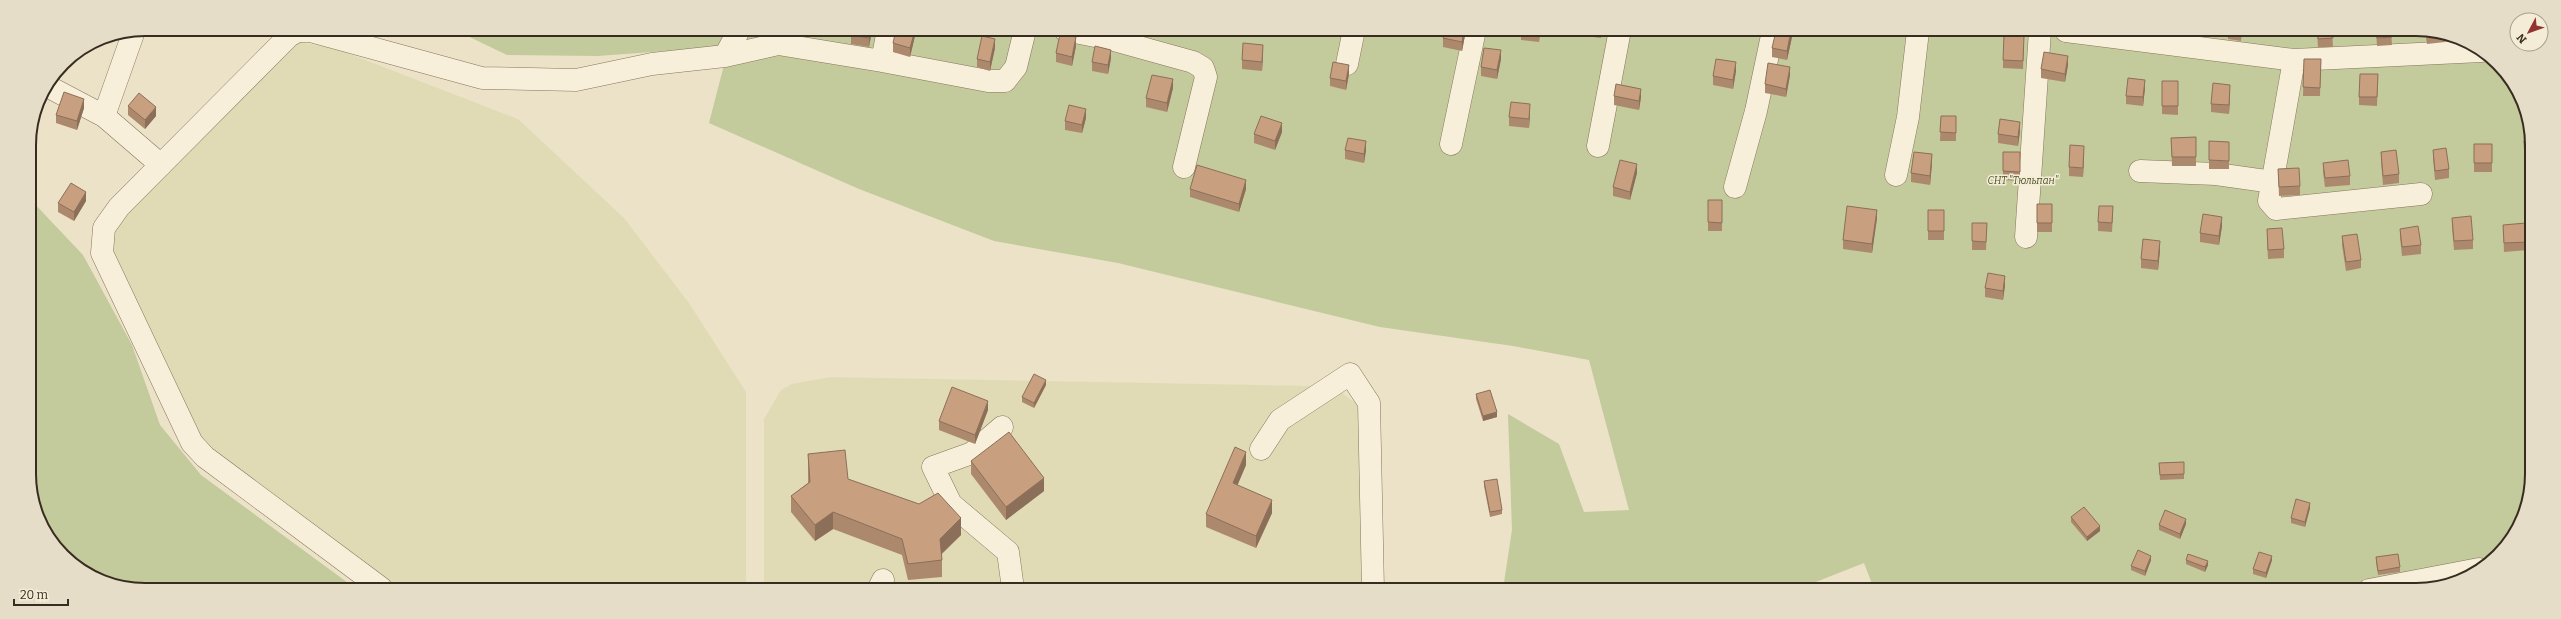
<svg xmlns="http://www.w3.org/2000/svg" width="2561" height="619" viewBox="0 0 2561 619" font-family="Bitter,serif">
  <rect width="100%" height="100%" fill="#ece2c7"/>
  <path fill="#e1dbb5" d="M288,40l49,9 181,70 106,99 65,85 57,89v196h-352l-189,-142 -88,-170 -8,-46z
    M830,377l482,9 30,7 16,12 8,184 -602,-1v-169l17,-29 11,-6z"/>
  <path fill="#c3ca9b" d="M453,29l1985,2 29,10 31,22 32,60v373l-14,36 -24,29 -32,20 -37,9 -549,-1 -10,-26 -66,26h-295l9,-59 -4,-116 51,30 25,68 45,-2 -40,-150 -76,-14 -133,-19 -262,-64 -124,-22 -135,-52 -150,-66 15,-58 -30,-16 -97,7 -90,-1z
    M30,199l53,56 49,90 28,80 41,50 154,113h-232l-60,-32 -32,-59z"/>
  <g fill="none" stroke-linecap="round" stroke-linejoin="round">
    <g stroke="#87745d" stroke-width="23">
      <path id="minor" d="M1065,30l45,9 83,23 10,6 3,9 -22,90
        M2066,31l228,29 187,-9
        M725,56l53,-12 104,17 106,20h17l11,-14 9,-37
        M2294,60l-25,141 7,8 145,-15
        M882,61l6,-31
        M1347,64l7,-34
        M47,86l57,30 57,49
        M104,116l30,-85
        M1451,144l24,-114
        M1598,146l22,-116
        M2140,171l76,3 57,8
        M1896,175l12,-58 10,-86
        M1735,187l21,-76 17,-80
        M2026,237l14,-206
        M1002,427l-30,26 -39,14 18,37 57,48 5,37
        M1261,449l19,-29 70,-46 19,29 4,186
        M381,588l-176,-131 -13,-14 -90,-190 2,-25 15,-21 170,-171 9,-5h12l172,47 94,2 76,-16 73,-8 14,-26
        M879,588l4,-8
        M2369,590l110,-21"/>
    </g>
    <use href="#minor" stroke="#f7efda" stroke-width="22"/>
  </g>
  <path fill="#ac896d" d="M786,30h27l-1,7 -26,-5z
    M852,30h20l-3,17 -18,-3v-9z
    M916,30l-6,27 -17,-5v-9z
    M1466,30l-4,21 -19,-4v-9z
    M1521,30h19l-1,12 -18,-2z
    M1585,30h17l-1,8 -16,-2z
    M1792,31v6l-5,23 -15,-3v-9z
    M1888,31h16v2z
    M2228,31h14l-1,10 -13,-2z
    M2317,31h15l1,16h-15z
    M2376,31h15l1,14 -15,1z
    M2425,31h13l7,2v9l-18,2z
    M2024,45l-1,24 -20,-1v-8z
    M1076,46l-4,20 -16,-4v-9z
    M995,48l-5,23 -13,-4v-8z
    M1263,54l-1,17 -20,-2v-9z
    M1111,58l-3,16 -16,-3v-9z
    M1501,59l-4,20 -16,-3v-9z
    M2304,59h17l-1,37h-17z
    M2068,65l-3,17 -24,-4v-9z
    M1736,71l-3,18 -20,-4v-9z
    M1349,74l-3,16 -16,-4v-8z
    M2378,74l-1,32 -18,-1v-8z
    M1790,75l-4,22 -21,-4v-9z
    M2162,81h16v34l-16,-1z
    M1173,88l-6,24 -21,-5v-9z
    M2145,88l-2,18 -17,-2v-8z
    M2230,94l-1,20 -18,-2v-8z
    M1614,96l27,1 -2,13 -25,-5z
    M128,106l28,10 -11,13 -17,-14z
    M84,108l-7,22 -21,-7v-8z
    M1530,113l-1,15 -20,-2v-9z
    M1941,116h15v25h-16z
    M1086,118l-4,15 -17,-3v-9z
    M2020,131l-2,15 -20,-3v-9z
    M1282,132l-7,18 -21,-7v-9z
    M2196,137v29h-24l-1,-28z
    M2530,140v27l-5,1 -1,-18v-9z
    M2209,141l20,1v27h-20z
    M1345,150h21l-2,13 -19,-4z
    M2433,150l16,19v9l-14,2 -2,-22z
    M2003,152h17v29l-17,-1z
    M2381,152l18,22v9l-16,2 -2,-24z
    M2474,153l18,10v9h-18z
    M2084,155l-1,22 -14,-1v-9z
    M1932,163l-2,22 -19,-3v-9z
    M2323,163l27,13v9l-25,2 -2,-15z
    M2278,169l22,17v9l-21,1z
    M1637,173l-7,27 -17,-4v-9z
    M1190,189h56l-7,23 -49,-15z
    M1708,200h14v31h-14z
    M86,201l-12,20 -16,-9v-9z
    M2037,204h15v28h-15z
    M1928,210h16v30h-16z
    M2113,215l-1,17 -14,-1v-9z
    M1877,218l-5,35 -29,-4v-9z
    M2452,218l21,22v9l-19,1 -2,-23z
    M1972,223h15l-1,27h-14z
    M2503,225l25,17v8l-24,2z
    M2222,226l-3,19 -19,-3v-9z
    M2267,229l17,20v9l-16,1 -1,-21z
    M2400,229l21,16v9l-19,2 -2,-19z
    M2342,236l19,24v8l-15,3 -4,-26z
    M2160,250l-2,20 -17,-2v-9z
    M2005,285l-2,15 -18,-3v-9z
    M1046,385l-12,23 -12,-6v-5z
    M1476,394l21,23 -14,4 -7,-22z
    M988,410l-13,34 -36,-14v-9z
    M808,454l40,25 113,56 -19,19v23l-34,3 -6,-25 -69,-26 -18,12 -24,-29v-16l17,-13z
    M971,461l73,30 -38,29 -35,-46z
    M2184,462v17l-24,1 -1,-17z
    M1246,465l-9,20 35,28 -16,35 -50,-21v-13z
    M1484,481l18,29v4l-12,3 -6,-31z
    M2310,508l-5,19 -14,-4v-5z
    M2071,517l29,14 -13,10 -16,-19z
    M2186,524l-6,15 -21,-9v-5z
    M2376,557l24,10v5l-22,3 -2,-13z
    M2151,560l-6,16 -14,-6v-4z
    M2186,560l22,5 -3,7 -19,-8z
    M2272,560l-6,18 -13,-4v-5z"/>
  <path fill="#8c6f59" d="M871,30h1l-3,17v-9z
    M915,30h1v2l-6,25v-9z
    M1464,30h2l-4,21v-9z
    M1539,30h1l-1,12z
    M1791,31h1v6l-5,23v-9z
    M1076,37v9l-4,20v-9z
    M995,39v9l-5,23v-9z
    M1263,45v9l-1,17v-9z
    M1111,50v8l-3,16v-9z
    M1501,50v9l-4,20v-9z
    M2068,56v9l-3,17v-8z
    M1736,62v9l-3,18v-9z
    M1349,65v9l-3,16v-9z
    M1790,67v8l-4,22v-8z
    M1173,79v9l-6,24v-9z
    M2145,80v8l-2,18v-9z
    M2230,85v9l-1,20v-9z
    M1641,89v8l-2,13v-9z
    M84,99v9l-7,22v-9z
    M1530,104v9l-1,15v-9z
    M156,107v9l-11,13v-9z
    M1086,109v9l-4,15v-8z
    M2020,122v9l-2,15v-9z
    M1282,123v9l-7,18v-9z
    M1366,141v9l-2,13v-9z
    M2084,146v9l-1,22v-9z
    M1932,154v9l-2,22v-9z
    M1637,164v9l-7,27v-8z
    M1246,180v9l-7,23v-8z
    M86,192v9l-12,20v-9z
    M1877,210v8l-5,35v-9z
    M2222,217v9l-3,19v-9z
    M2160,241v9l-2,20v-9z
    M2005,276v9l-2,15v-9z
    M1046,380v5l-12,23v-5z
    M988,401v9l-13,34v-9z
    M1497,412v5l-14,4v-5z
    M1246,452v13l-13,31v-13z
    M1044,478v13l-38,29v-13z
    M1272,500v13l-16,35v-12z
    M2310,503v5l-5,19v-5z
    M833,512v17l-18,12v-16z
    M961,518v17l-21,20v-16z
    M2186,519v5l-6,15v-5z
    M2100,526v5l-13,10v-4z
    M2151,556v4l-6,16v-5z
    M2272,556v4l-6,18v-5z
    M2208,561v4l-3,7v-5z"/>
  <path fill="#c89f7f" stroke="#8c6f59" d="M852,30h19l-2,8 -18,-3z
    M896,30h19l-5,18 -17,-5z
    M1445,30h19l-2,12 -19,-4z
    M1521,30h18v3l-18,-2z
    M1776,31h15l-4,20 -15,-3z
    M2318,31h14l1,7 -15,1z
    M2376,31h15l1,6 -15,1z
    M2426,31h12l6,2 -17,3z
    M1060,34l16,3 -4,20 -16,-4z
    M2004,35l20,1 -1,25 -20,-1z
    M982,36l13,3 -5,23 -13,-3z
    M1243,43l20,2 -1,17 -20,-2z
    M1095,46l16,4 -3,15 -16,-3z
    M1484,48l17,2 -4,20 -16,-3z
    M2044,52l24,4 -3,18 -24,-5z
    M1716,59l20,3 -3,18 -20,-4z
    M2304,59h17l-1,29 -17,-1z
    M1333,62l16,3 -3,16 -16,-3z
    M1768,63l22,4 -4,22 -21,-5z
    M2360,74h18l-1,23h-18z
    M1152,75l21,4 -6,24 -21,-5z
    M2128,78l17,2 -2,17 -17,-1z
    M2162,81h16v25h-16z
    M2213,83l17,2 -1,20 -18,-1z
    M1616,84l25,5 -2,12 -25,-5z
    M64,92l20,7 -7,22 -21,-6z
    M139,93l17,14 -11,13 -17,-14z
    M1511,102l19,2 -1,15 -20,-2z
    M1069,105l17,4 -4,16 -17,-4z
    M1261,116l21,7 -7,18 -21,-7z
    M1941,116h15v17l-16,-1z
    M2000,119l20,3 -2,15 -20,-3z
    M2196,137v20h-24l-1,-19z
    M1348,138l18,3 -2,13 -19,-4z
    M2530,140v19h-5l-1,-18z
    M2209,141l20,1v19l-20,-1z
    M2474,144h18v19h-18z
    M2070,145l14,1 -1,22 -14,-1z
    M2446,148l3,21 -14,2 -2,-21z
    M2396,150l3,24 -16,2 -2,-24z
    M1914,152l18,2 -2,22 -19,-3z
    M2003,152h17v20l-17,-1z
    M1620,160l17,4 -7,28 -17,-5z
    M2348,160l2,16 -25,2 -2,-15z
    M1197,165l49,15 -7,24 -49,-15z
    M2299,168l1,18 -21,1 -1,-18z
    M71,183l15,9 -12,20 -16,-9z
    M1708,200h14v23l-14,-1z
    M2037,204h15v19h-15z
    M1847,206l30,4 -5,34 -29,-4z
    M2099,206h14l-1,17 -14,-1z
    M1928,210h16v21h-16z
    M2203,214l19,3 -3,19 -19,-3z
    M2471,216l2,24 -19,1 -2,-23z
    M1972,223h15l-1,19 -14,-1z
    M2526,223l2,19 -24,1 -1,-18z
    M2418,226l3,19 -19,2 -2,-18z
    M2282,228l2,21 -16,1 -1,-21z
    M2357,234l4,26 -15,2 -4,-26z
    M2143,239l17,2 -2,20 -17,-2z
    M1988,273l17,3 -2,15 -18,-3z
    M1034,374l12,6 -12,23 -12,-6z
    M952,387l36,14 -13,34 -36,-14z
    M1490,390l7,22 -14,4 -7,-22z
    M1009,432l35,46 -38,29 -35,-46z
    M1235,447l11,5 -13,31 39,17 -16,36 -50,-22z
    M845,450l3,29 71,25 19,-11 23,25 -21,21 2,21 -34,4 -6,-25 -69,-27 -18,13 -24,-29 19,-14 -2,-28z
    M2184,462v12l-24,1 -1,-12z
    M1497,479l5,31 -12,2 -6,-31z
    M2296,499l14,4 -5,19 -14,-4z
    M2084,507l16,19 -13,11 -16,-20z
    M2165,510l21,9 -6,15 -21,-9z
    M2138,550l13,6 -6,15 -14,-5z
    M2259,552l13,4 -6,17 -13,-4z
    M2188,554l20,7 -3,6 -19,-7z
    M2398,554l2,13 -22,4 -2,-14z"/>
  <g text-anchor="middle" stroke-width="3" stroke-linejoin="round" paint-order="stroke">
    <g font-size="10" font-style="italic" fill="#475328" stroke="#f4ecd6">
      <text x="2023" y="184">СНТ "Тюльпан"</text>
    </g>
  </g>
  <path d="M0 0H2561V619H0ZM145 36H2416A109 109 0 0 1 2525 145V474A109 109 0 0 1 2416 583H145A109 109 0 0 1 36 474V145A109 109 0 0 1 145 36Z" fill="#e5ddc7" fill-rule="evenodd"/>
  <path fill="none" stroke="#382c20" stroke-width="2" d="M145 36H2416A109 109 0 0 1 2525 145V474A109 109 0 0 1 2416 583H145A109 109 0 0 1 36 474V145A109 109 0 0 1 145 36Z"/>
  <g transform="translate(2529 32) rotate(229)"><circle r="19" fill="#f4ecd6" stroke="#a99f8d"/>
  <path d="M0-3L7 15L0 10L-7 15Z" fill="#923231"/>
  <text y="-6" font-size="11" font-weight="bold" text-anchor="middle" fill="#382c20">N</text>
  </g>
  <path d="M14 599v6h54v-6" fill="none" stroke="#382c20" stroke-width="2"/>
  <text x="20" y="599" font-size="12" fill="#382c20" stroke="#f4ecd6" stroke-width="3" paint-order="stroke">20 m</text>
</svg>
